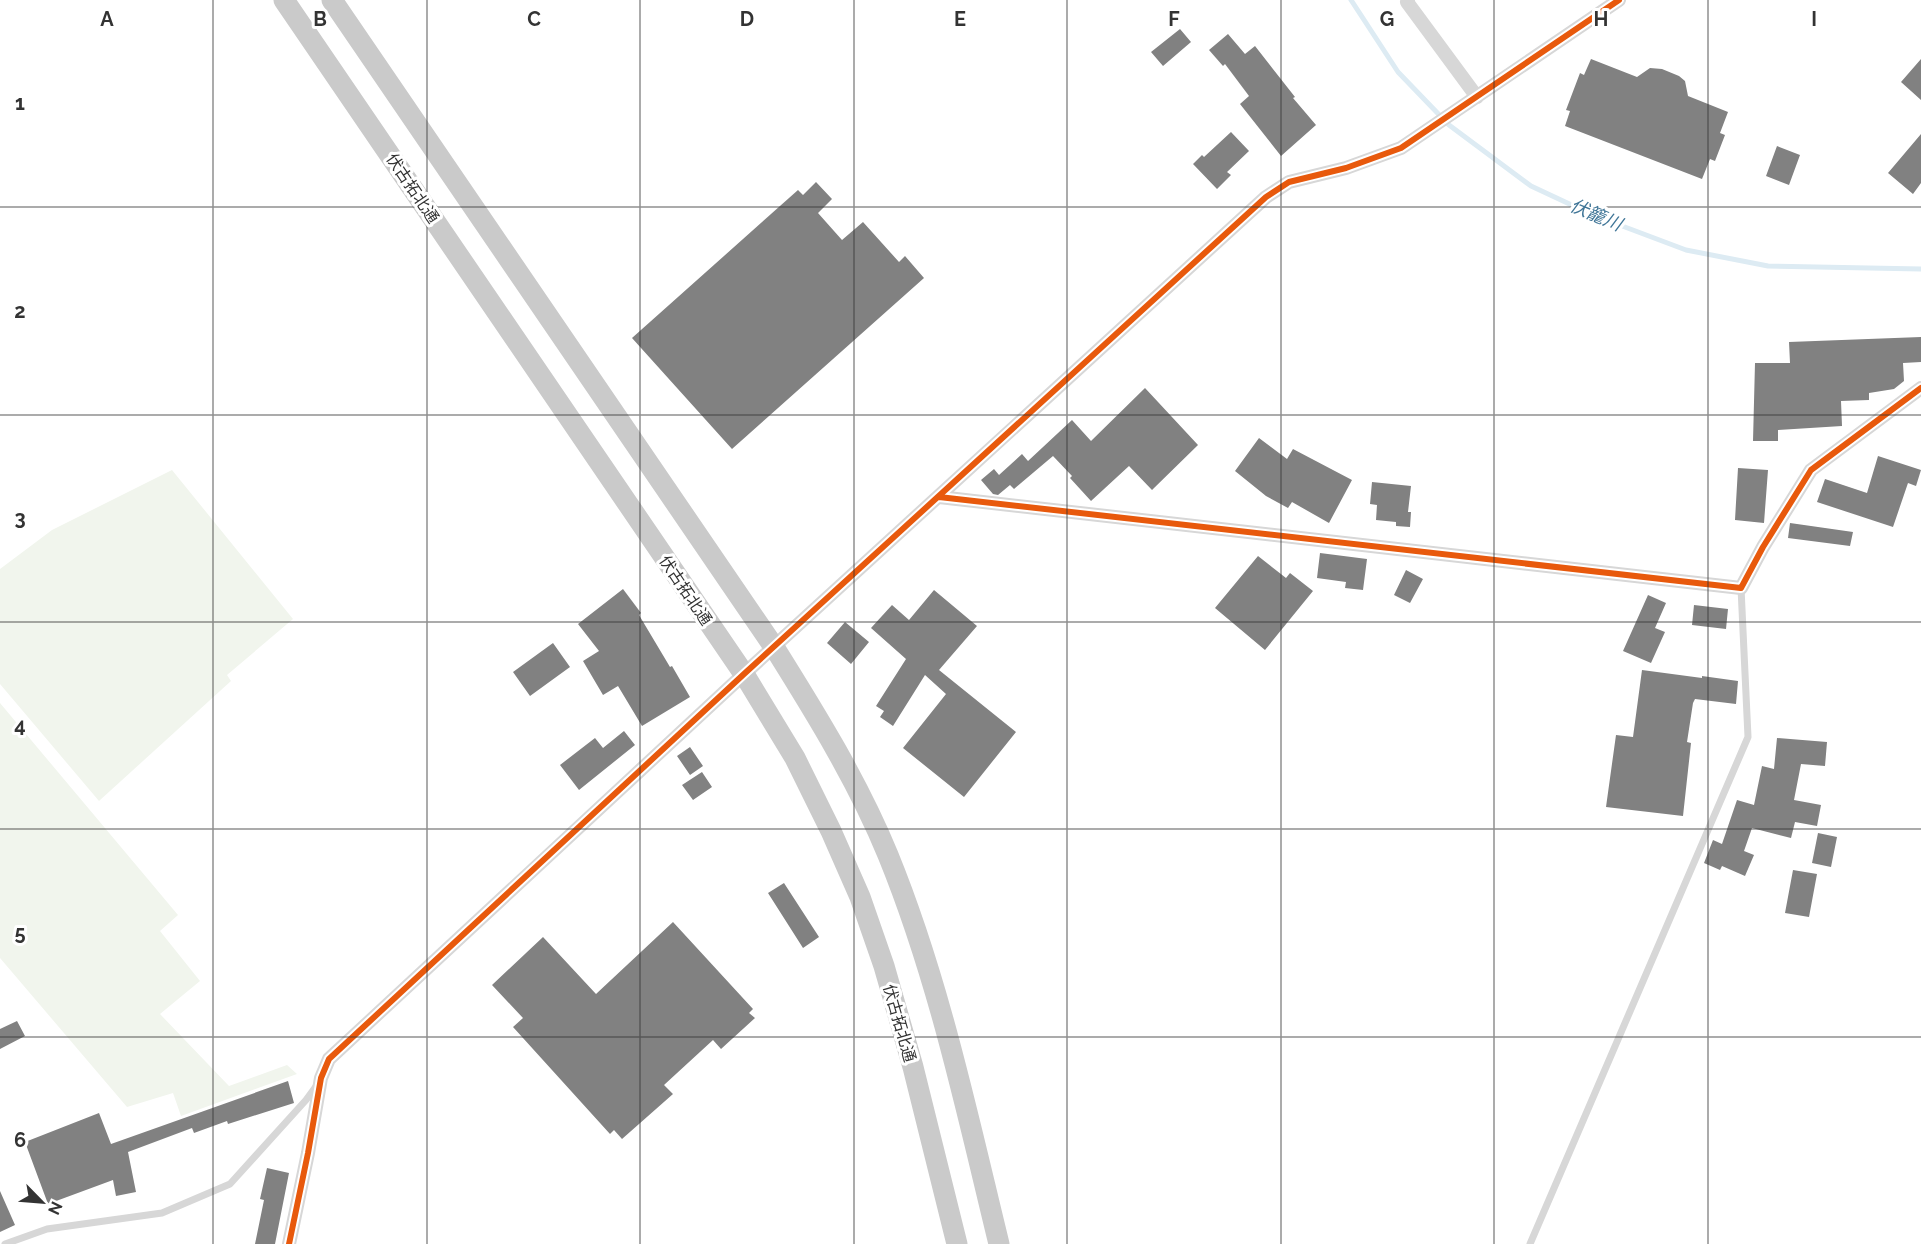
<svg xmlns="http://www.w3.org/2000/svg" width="1921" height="1244" viewBox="0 0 1921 1244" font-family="Raleway,'Noto Sans JP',sans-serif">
  <rect width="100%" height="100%" fill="#fff"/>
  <path fill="#f1f5ed" d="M172,470l121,149 -66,56 4,6 -132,120 -99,-117v-115l52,-39z
    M0,703l178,212 -18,16 40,50 -40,33 69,72 58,-21 10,9 -116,42 -8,-23 -46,14 -127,-149z"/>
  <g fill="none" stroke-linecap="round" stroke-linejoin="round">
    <path stroke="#ddebf3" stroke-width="5" d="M1351,0l47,72 51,53 82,61 62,29 93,35 82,16 153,3"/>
  </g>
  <path fill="#818181" d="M1180,29l11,13 -28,24 -12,-14z
    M1228,34l17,20 10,-8 40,51 -2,1 23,27 -35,31 -41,-52 9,-8 -24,-32 -2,2 -14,-16z
    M1591,59l46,18 13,-9 12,1 17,7 6,5 3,15 40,16 -8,21 5,2 -10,26 -5,-2 -8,20 -137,-53 5,-15 -4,-1 14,-37 4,2z
    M1921,59v41l-20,-18z
    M1231,132l18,19 -22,21 4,3 -14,14 -24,-25 9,-9 2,2z
    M1921,134v49l-8,11 -25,-21z
    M1777,146l23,9 -11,30 -23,-9z
    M816,182l16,17 -14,14 24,27 21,-18 36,40 6,-6 19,22 -192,171 -100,-111 166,-148 5,5z
    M1921,337v25l-18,1 1,18 -10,8 -25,4v7l-28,1 1,25 -64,4v11h-25l2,-78h35l-1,-21z
    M1145,388l53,57 -46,45 -23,-24 -38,35 -21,-23 2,-2 -19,-20 -39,33 -4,-4 -12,10 -5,-1 -12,-14 13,-11 5,6 23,-21 6,7 44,-41 19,21z
    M1259,438l28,21 6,-10 59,31 -23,43 -37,-21 -4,6 -22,-12 -31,-25z
    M1878,456l43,14 -5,16 -8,-3 -15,44 -76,-25 8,-23 42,14z
    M1738,468l30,2 -4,53 -29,-3z
    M1372,482l39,4 -3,26h3l-1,15 -14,-1v-4l-20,-2 1,-15 -7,-1z
    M1790,523l63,9 -3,14 -62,-8z
    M1320,553l47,6 -4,31 -18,-2 1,-6 -29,-4z
    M1258,556l28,22 4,-5 23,18 -48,59 -50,-42z
    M1406,570l17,9 -13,24 -16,-8z
    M623,589l18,24 -2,2 31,52 2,-1 18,31 -48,29 -24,-40 -15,9 -20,-34 16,-10 -21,-27z
    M934,590l43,36 -38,44 77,62 -52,65 -61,-49 43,-54 -21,-19 -32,51 -13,-9 4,-6 -8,-5 30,-47 -35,-31 21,-23 17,15z
    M1648,595l18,8 -11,25 10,4 -14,31 -28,-12z
    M1694,605l34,4 -2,20 -34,-4z
    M845,622l24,20 -18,22 -24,-21z
    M553,643l17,24 -40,29 -17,-24z
    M1642,670l60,8v-2l36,5 -2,23 -41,-5 -2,4 -6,39 4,1 -8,73 -77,-9 10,-72 17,2z
    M624,731l11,14 -56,45 -19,-25 35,-27 8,10z
    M1777,738l50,4 -2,24 -24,-2 -7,36 27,5 -4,21 -22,-4 -4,16 -39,-10 -8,23 10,4 -9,21 -23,-10 -2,4 -16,-7 9,-23 9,4 15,-44 17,5 8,-39 12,3z
    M690,747l13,19 -13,9 -13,-19z
    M702,772l10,15 -19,13 -11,-15z
    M1818,833l19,4 -6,30 -19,-4z
    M1793,870l24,4 -8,43 -24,-4z
    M784,883l35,54 -16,11 -35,-55z
    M673,922l80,87 -4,4 6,5 -34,31 -8,-9 -49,45 9,9 -51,45 -8,-9 -4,4 -97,-107 10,-9 -31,-33 51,-48 53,57z
    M17,1021l8,15 -25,13v-20z
    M288,1081l6,22 -66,21 -1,-3 -33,12 -2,-5 -64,24 8,40 -20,4 -3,-16 -65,24 -23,-62 74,-29 12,31z
    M267,1168l22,5 -14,71h-20l9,-44 -4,-1z
    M0,1191l15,34 -15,7z"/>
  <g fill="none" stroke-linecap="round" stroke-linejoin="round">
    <path stroke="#d7d7d7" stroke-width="7" d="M5,1244l42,-15 115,-16 68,-29 76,-84 11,-15
      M1530,1244l218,-507 -7,-149"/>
    <path stroke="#d7d7d7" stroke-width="14" d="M1408,0l-1,2 70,95
      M939,497l802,91 22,-41 48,-77 110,-82
      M289,1244l19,-91 13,-75 8,-19 415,-385 522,-477 23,-15 57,-14 55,-20 218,-148"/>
    <path stroke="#cacaca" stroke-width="21" d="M284,0l460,674 51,84 36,73 29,66 24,69 29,101 44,177
      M332,0l442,647c42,67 84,135 114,208 51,125 79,258 111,389"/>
    <g stroke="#fff" stroke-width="10">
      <path id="cycleway" d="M939,497l802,91 22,-41 48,-77 110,-82
        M289,1244l19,-91 13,-75 8,-19 415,-385 522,-477 23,-15 57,-14 55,-20 218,-148"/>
    </g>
    <use href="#cycleway" stroke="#e8590c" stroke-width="6"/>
  </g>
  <path fill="none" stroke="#333" stroke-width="1.5" stroke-opacity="0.55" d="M213,0v1244M427,0v1244M640,0v1244M854,0v1244M1067,0v1244M1281,0v1244M1494,0v1244M1708,0v1244M0,207h1921M0,415h1921M0,622h1921M0,829h1921M0,1037h1921"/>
  <g text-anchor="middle" stroke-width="6" stroke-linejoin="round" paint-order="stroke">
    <g font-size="16" fill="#333" stroke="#fff">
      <text transform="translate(413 188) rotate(56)" y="6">伏古拓北通</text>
      <text transform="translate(686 590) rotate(56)" y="6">伏古拓北通</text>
      <text transform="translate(900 1023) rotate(74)" y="6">伏古拓北通</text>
    </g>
    <g font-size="18" font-style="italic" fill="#3f7597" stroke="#fff">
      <text transform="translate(1596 215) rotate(23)" y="6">伏籠川</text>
    </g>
  </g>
  <g font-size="20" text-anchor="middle" font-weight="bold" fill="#333" stroke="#fff" stroke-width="6" stroke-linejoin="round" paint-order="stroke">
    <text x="107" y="26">A</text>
    <text x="320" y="26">B</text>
    <text x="534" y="26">C</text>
    <text x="747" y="26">D</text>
    <text x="960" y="26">E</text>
    <text x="1174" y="26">F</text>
    <text x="1387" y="26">G</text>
    <text x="1601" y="26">H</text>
    <text x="1814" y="26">I</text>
    <text x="20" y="110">1</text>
    <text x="20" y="318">2</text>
    <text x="20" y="525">3</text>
    <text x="20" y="732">4</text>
    <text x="20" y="940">5</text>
    <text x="20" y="1147">6</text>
  </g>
  <g transform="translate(42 1202) rotate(115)" stroke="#ffffff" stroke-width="4.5" paint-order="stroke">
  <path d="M0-4.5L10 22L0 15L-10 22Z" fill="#333333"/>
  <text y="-9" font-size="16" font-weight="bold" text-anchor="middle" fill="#333333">N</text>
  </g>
</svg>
